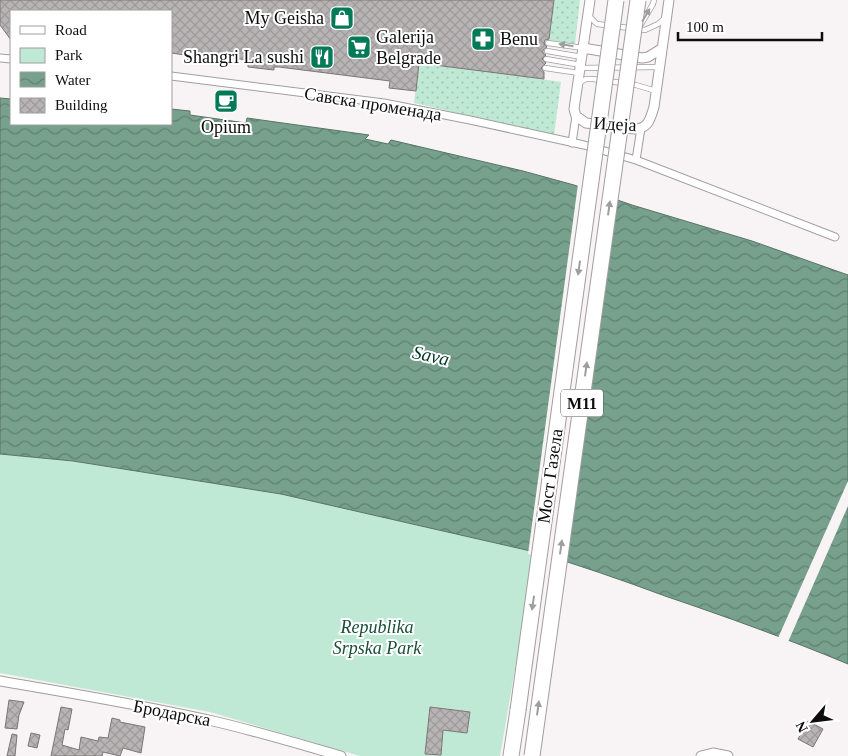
<svg xmlns="http://www.w3.org/2000/svg" width="848" height="756" viewBox="0 0 848 756" font-family="'Times New Roman',serif">
  <defs>
    <pattern id="grass-dots" width="8" height="8" patternUnits="userSpaceOnUse" patternTransform="scale(1.25)"><rect width="8" height="8" fill="#bfe9d5"/><path d="M2 2h.1M6 6h.1" fill="none" stroke="#a3c7b6" stroke-width="1.8" stroke-linecap="round"/></pattern>
    <pattern id="water-waves" width="16" height="10" patternUnits="userSpaceOnUse" patternTransform="scale(1.25)"><rect width="16" height="10" fill="#77a08d"/><path d="M0 5q4-4 8 0t8 0" fill="none" stroke="#608172"/></pattern>
    <pattern id="building-cross-hatch" width="8" height="8" patternUnits="userSpaceOnUse" patternTransform="scale(1.25)"><rect width="8" height="8" fill="#b8b4b5"/><path d="M0 0l8 8M0 8l8-8" fill="none" stroke="#9d9a9a"/></pattern>
  </defs>
  <rect width="100%" height="100%" fill="#f8f3f4"/>
  <path fill="url(#grass-dots)" d="M554,0h26l-5,44 -27,-4z
    M419,63l33,3 109,16 -7,53 -140,-32z"/>
  <path fill="#bfe9d5" d="M0,454l73,7 208,33 254,58 -35,204h-140l-150,-44 -210,-39z"/>
  <path fill="url(#water-waves)" stroke="#587467" d="M0,98l11,1v25h160v-15l19,2v4l56,8 1,-5 122,17 -4,4 23,5 3,-4 132,31 51,14 58,20 120,36 96,34v389c-60,-25 -121,-47 -183,-68 -43,-16 -86,-31 -130,-44l-254,-58 -208,-33 -73,-7z"/>
  <path fill="#f8f3f4" d="M578,184l35,12 -53,366 -32,-8z
    M848,481v25l-60,136 -10,-4z"/>
  <path fill="url(#building-cross-hatch)" stroke="#7a7677" d="M0,0h554l-5,39 -4,1 -1,3 3,4 -4,3v3l3,2 -4,4 4,4 -5,5 3,4v7l-125,-16 -3,28 -27,-3 1,-7 -111,-14h-5v3l-26,-3v-7l-32,-4v7l-31,-4v-4l-14,-2v-42h-160v29l-11,-15z
    M9,700l15,2 -5,13 -2,14 -12,-1z
    M61,707l11,2 -4,21 -3,-1 -3,16 17,5 2,-13 17,4 1,-4 9,1 4,-20 8,2v2l25,5 -4,26 -18,-5 -3,8 -17,-4 -1,4h-51z
    M430,707l40,5 -3,21 -24,-3 -2,25 -16,-1z
    M808,721l15,8 -10,18 -15,-8z
    M31,733l9,2 -3,13 -9,-2z
    M12,734l5,1 -2,21h-8z"/>
  <g fill="none" stroke-linecap="round" stroke-linejoin="round">
    <g stroke="#a29e9f" stroke-width="6">
      <path id="service" d="M588,15l9,9 48,6 13,-6 7,-6
        M640,26l13,-22 1,-4
        M548,43l35,5
        M547,51l35,6
        M546,59l35,6
        M545,68l34,5
        M580,68l79,-1
        M579,83l7,-4h7l43,6 20,6"/>
    </g>
    <g stroke="#a29e9f" stroke-width="9">
      <path id="pedestrian" d="M0,58l11,1
        M171,76l213,27 86,17 114,25 52,15 199,77
        M572,143l4,-27
        M636,160l5,-32"/>
    </g>
    <g stroke="#a29e9f" stroke-width="11">
      <path id="minor" d="M590,0l-16,109 2,7 10,7 49,6c14,-1 15,-10 19,-22l15,-107
        M583,48l59,10 6,-1 13,-8
        M0,681c71,12 143,24 213,40 43,10 86,23 128,35
        M701,756l12,-3 15,3"/>
    </g>
    <g stroke="#a29e9f" stroke-width="17">
      <path id="trunk" d="M511,756l7,-46"/>
    </g>
    <use href="#service" stroke="#fff" stroke-width="4.5"/>
    <use href="#pedestrian" stroke="#fff" stroke-width="7"/>
    <use href="#minor" stroke="#fff" stroke-width="9"/>
    <use href="#trunk" stroke="#fff" stroke-width="15"/>
    <g stroke="#a29e9f" stroke-width="17" stroke-linecap="butt">
      <path id="trunk-bridge" d="M518,710l98,-710
        M532,756l106,-756"/>
    </g>
    <use href="#trunk-bridge" stroke="#fff" stroke-width="15"/>
  </g>
  <defs><path id="oneway-solid" d="M-6-.8H1V-3.2L6.5 0L1 3.2V.8H-6Z" transform="scale(1.25)"/></defs>
  <g fill="#9f9e9e">
    <use href="#oneway-solid" transform="translate(646 15) rotate(-59)"/>
    <use href="#oneway-solid" transform="translate(566 45) rotate(-171)"/>
    <use href="#oneway-solid" transform="translate(609 208) rotate(-82)"/>
    <use href="#oneway-solid" transform="translate(579 268) rotate(98)"/>
    <use href="#oneway-solid" transform="translate(586 369) rotate(-82)"/>
    <use href="#oneway-solid" transform="translate(561 547) rotate(-82)"/>
    <use href="#oneway-solid" transform="translate(533 603) rotate(98)"/>
    <use href="#oneway-solid" transform="translate(538 708) rotate(-82)"/>
  </g>
  <defs>
    <g id="shop-square" transform="scale(1.25)"><rect x="-9" y="-9" width="18" height="18" rx="4" fill="#037a57" stroke="#fff"/><path d="M-5-2.5h2.3a2.7 3.5 0 0 1 5.4 0H5L5.5 6h-11ZM-1.5-2.5h3a1.5 2.3 0 0 0-3 0Z" fill="#fff"/></g>
    <g id="pharmacy-square" transform="scale(1.25)"><rect x="-9" y="-9" width="18" height="18" rx="4" fill="#037a57" stroke="#fff"/><path d="M-2-6h4v4h4v4h-4v4h-4v-4h-4v-4h4Z" fill="#fff"/></g>
    <g id="supermarket-square" transform="scale(1.25)"><rect x="-9" y="-9" width="18" height="18" rx="4" fill="#037a57" stroke="#fff"/><path d="M-6-5.5h2.5l.6 2H6L4.5 2H-2.5L-4.4-4H-6ZM-1.5 3.2a1.3 1.3 0 1 0 .1 0ZM3 3.2a1.3 1.3 0 1 0 .1 0Z" fill="#fff"/></g>
    <g id="restaurant-square" transform="scale(1.25)"><rect x="-9" y="-9" width="18" height="18" rx="4" fill="#037a57" stroke="#fff"/><path d="M-5-6h1v4h1v-4h1v4h1v-4h1v5L-1.5 .5V6h-2V.5L-5-1ZM5-6V6H3V1.5H1.5Q1.5-4 5-6Z" fill="#fff"/></g>
    <g id="cafe-square" transform="scale(1.25)"><rect x="-9" y="-9" width="18" height="18" rx="4" fill="#037a57" stroke="#fff"/><path d="M-5.5-4.5H6V0H3Q3 3.5 0 3.5H-2.5Q-5.5 3.5-5.5 0ZM3-3.2v2h1.7v-2ZM-6 4.5H4V6H-6Z" fill="#fff"/></g>
  </defs>
  <g fill-rule="evenodd">
    <use href="#shop-square" x="342" y="18"/>
    <use href="#pharmacy-square" x="483" y="39"/>
    <use href="#supermarket-square" x="359" y="47"/>
    <use href="#restaurant-square" x="322" y="57"/>
    <use href="#cafe-square" x="226" y="101"/>
  </g>
  <g text-anchor="middle" stroke-width="4" stroke-linejoin="round" paint-order="stroke">
    <rect fill="#fff" stroke="#565656" stroke-width="1" x="561" y="389.5" width="42" height="27" rx="4"/>
    <g font-size="16" font-weight="bold" fill="#0e0d0d">
      <text x="582" y="409">M11</text>
    </g>
    <g font-size="18" fill="#0e0d0d" stroke="#fff" text-anchor="end">
      <text x="324" y="24">My Geisha</text>
      <text x="376" y="43" text-anchor="start">Galerija<tspan x="376" dy="21">Belgrade</tspan></text>
      <text x="500" y="45" text-anchor="start">Benu</text>
      <text x="304" y="63">Shangri La sushi</text>
      <text x="226" y="133" text-anchor="middle">Opium</text>
    </g>
    <g font-size="18" fill="#0e0d0d" stroke="#fff">
      <text transform="translate(373 104) rotate(9)" y="6">Савска променада</text>
      <text transform="translate(615 124) rotate(3)" y="6">Идеја</text>
      <text transform="translate(550 476) rotate(-82)" y="6">Мост Газела</text>
      <text transform="translate(172 713) rotate(11)" y="6">Бродарска</text>
    </g>
    <g font-size="18" font-style="italic" fill="#194e3a" stroke="#fff">
      <text x="377" y="633">Republika<tspan x="377" dy="21">Srpska Park</tspan></text>
    </g>
    <g font-size="19" font-style="italic" fill="#003926" stroke="#fff">
      <text transform="translate(431 355) rotate(13)" y="7">Sava</text>
    </g>
  </g>
  <rect x="10" y="10" width="162" height="115" fill="#ffffff" stroke="#9f9e9e"/>
  <rect x="20" y="26" width="25" height="8" fill="#ffffff" stroke="#9f9e9e"/>
  <text x="55" y="35" font-size="15" fill="#0e0d0d">Road</text>
  <rect x="20" y="48" width="25" height="15" fill="#bfe9d5" stroke="#9f9e9e"/>
  <text x="55" y="60" font-size="15" fill="#0e0d0d">Park</text>
  <rect x="20" y="72" width="25" height="15" fill="url(#water-waves)" stroke="#9f9e9e"/>
  <text x="55" y="85" font-size="15" fill="#0e0d0d">Water</text>
  <rect x="20" y="98" width="25" height="15" fill="url(#building-cross-hatch)" stroke="#9f9e9e"/>
  <text x="55" y="110" font-size="15" fill="#0e0d0d">Building</text>
  <g transform="translate(813 721) rotate(242)" stroke="#ffffff" stroke-width="4" paint-order="stroke">
  <path d="M0-4L9 19L0 12L-9 19Z" fill="#0e0d0d"/>
  <text y="-8" font-size="14" font-weight="bold" text-anchor="middle" fill="#0e0d0d">N</text>
  </g>
  <path d="M678 32v8h144v-8" fill="none" stroke="#0e0d0d" stroke-width="2.5"/>
  <text x="686" y="32" font-size="15" fill="#0e0d0d" stroke="#ffffff" stroke-width="4" paint-order="stroke">100 m</text>
</svg>
